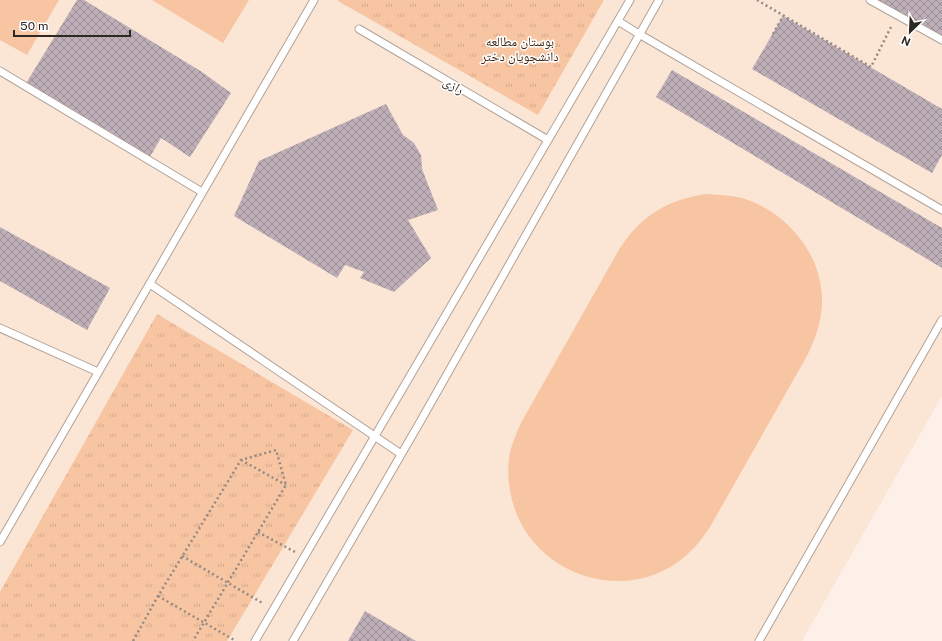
<svg xmlns="http://www.w3.org/2000/svg" width="942" height="641" viewBox="0 0 942 641" font-family="'Public Sans','Noto Naskh Arabic',sans-serif">
  <defs>
    <pattern id="park-tufts" width="24" height="20" patternUnits="userSpaceOnUse"><rect width="24" height="20" fill="#f8c5a2"/><path d="M3 7l-1-3M5 7V3M7 7l1-3M15 17l-1-3M17 17v-4M19 17l1-3" fill="none" stroke="#d5a98b"/></pattern>
    <pattern id="building-cross-hatch" width="8" height="8" patternUnits="userSpaceOnUse"><rect width="8" height="8" fill="#beaeb7"/><path d="M0 0l8 8M0 8l8-8" fill="none" stroke="#9b8e95"/></pattern>
  </defs>
  <rect width="100%" height="100%" fill="#fdf0e8"/>
  <path fill="#fbe5d5" d="M0,0h942v396l-140,245h-802z"/>
  <path fill="#f8c5a2" d="M0,0h59l-32,55 -27,-15z
    M152,0h97l-26,43z
    M706,194c12,1 24,1 36,4 46,14 82,58 80,107 -1,18 -7,34 -14,49l-98,173c-10,15 -20,27 -35,37 -55,37 -133,11 -158,-49 -8,-20 -11,-42 -7,-63 3,-11 7,-21 12,-31l98,-173c22,-33 47,-48 86,-54z"/>
  <path fill="url(#park-tufts)" d="M339,0h265l-66,115 -200,-114z
    M157,314l196,116 -126,211h-227v-49z"/>
  <path fill="url(#building-cross-hatch)" d="M77,0h7l118,72 29,21 -41,64 -29,-19 -13,22 -123,-75z
    M870,0h72v40z
    M783,16l159,93v46l-10,18 -180,-104z
    M672,70l270,158v40l-286,-171z
    M386,104l17,31 11,8 7,12 1,14 16,41 -30,10 23,38 -37,34 -34,-14 4,-6 -19,-7 -8,13 -103,-62 25,-55z
    M0,227l110,61 -23,42 -87,-49z
    M365,611l51,30h-68z"/>
  <g fill="none" stroke-linecap="round" stroke-linejoin="round">
    <g stroke="#b0a298" stroke-width="9">
      <path id="service" d="M870,0l72,40
        M618,21l21,13 303,176
        M359,29l189,111
        M0,71l202,121
        M150,284l251,170
        M0,328l98,44
        M0,542l314,-542
        M255,641l375,-641
        M293,641l127,-219 239,-422
        M759,641l183,-321"/>
    </g>
    <path stroke="#948a84" stroke-width="2.5" stroke-dasharray="2 3" stroke-linecap="butt" d="M757,0l114,67 21,-42
      M773,34l10,-18
      M241,460l45,25
      M258,532l37,20
      M182,556l82,48
      M158,596l78,45
      M133,641l25,-45 83,-136 35,-10 10,35 -93,156"/>
    <use href="#service" stroke="#fff" stroke-width="7"/>
  </g>
  <g text-anchor="middle" stroke-width="3" stroke-linejoin="round" paint-order="stroke">
    <g font-size="13" fill="#3f240e" stroke="#fff">
      <text x="520" y="46">بوستان مطالعه<tspan x="520" dy="15">دانشجویان دختر</tspan></text>
    </g>
    <g font-size="13" fill="#2e2824" stroke="#fff">
      <text transform="translate(454 85) rotate(30)" y="5">رازی</text>
    </g>
  </g>
  <g transform="translate(910 32) rotate(204)" stroke="#ffffff" stroke-width="3" paint-order="stroke">
  <path d="M0-3L7 15L0 10L-7 15Z" fill="#2e2824"/>
  <text y="-6" font-size="11" font-weight="bold" text-anchor="middle" fill="#2e2824">N</text>
  </g>
  <path d="M14 30v6h116v-6" fill="none" stroke="#2e2824" stroke-width="2"/>
  <text x="20" y="30" font-size="12" fill="#2e2824" stroke="#ffffff" stroke-width="3" paint-order="stroke">50 m</text>
</svg>
